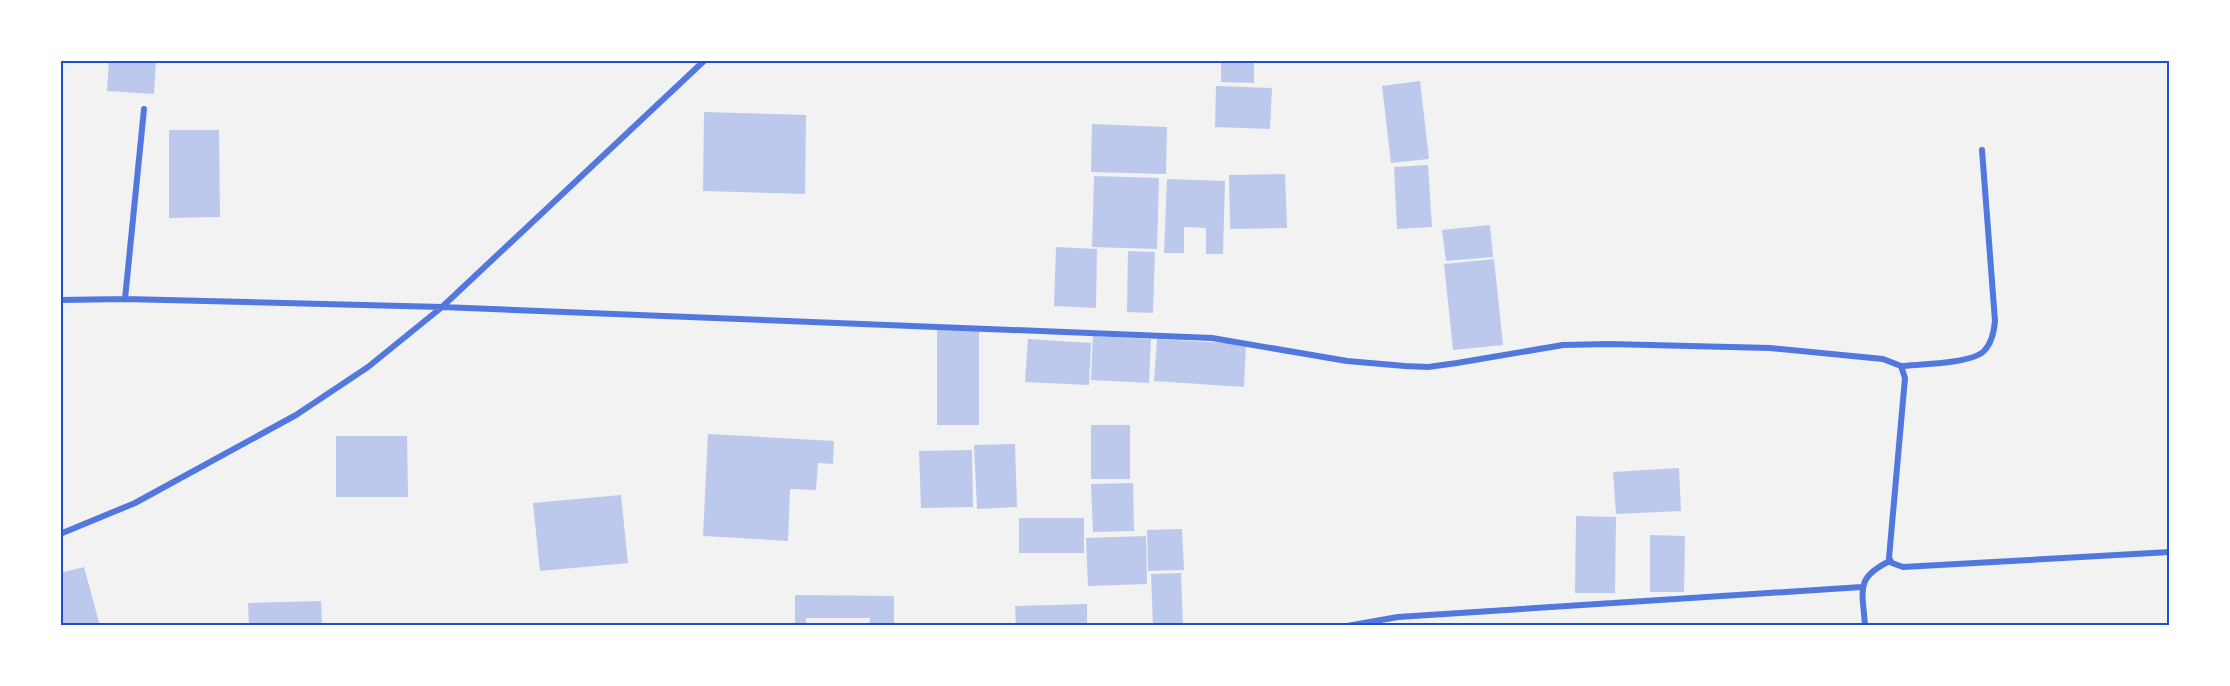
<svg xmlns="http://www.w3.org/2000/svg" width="2230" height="686" viewBox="0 0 2230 686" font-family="'Zilla Slab',serif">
  <rect width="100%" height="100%" fill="#f2f2f2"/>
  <path fill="#bdc9ec" d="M109,60h47l-2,34 -47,-3z
    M1221,60h33v23l-33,-1z
    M1420,81l9,78 -38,4 -9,-77z
    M1216,86l56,2 -2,41 -55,-2z
    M704,112l102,3 -1,79 -102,-3z
    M1092,124l75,3 -1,47 -75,-2z
    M169,130h50l1,87 -51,1z
    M1428,165l4,62 -35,2 -3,-62z
    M1285,174l2,54 -57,1 -1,-54z
    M1094,176l65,2 -2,71 -65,-2z
    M1167,179l58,2 -2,73h-17v-26l-22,-1v26h-20z
    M1490,225l3,32 -47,4 -4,-31z
    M1056,247l41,2 -1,59 -42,-2z
    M1128,251l27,1 -2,61 -26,-1z
    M1494,259l9,86 -50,5 -9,-86z
    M937,329h42v96h-42z
    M1093,336l58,3 -2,44 -58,-3z
    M1028,339l63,4 -2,42 -64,-3z
    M1157,339l89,5 -2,43 -90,-6z
    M1091,425h39v54h-39z
    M708,434l126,7 -1,23 -15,-1 -2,27 -26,-1 -2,52 -85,-5z
    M336,436h71l1,61h-72z
    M1015,444l2,63 -40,2 -3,-64z
    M972,450l1,57 -52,1 -2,-57z
    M1679,468l2,43 -65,3 -3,-42z
    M1133,483l1,48 -41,1 -2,-48z
    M621,495l7,68 -88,8 -7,-68z
    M1576,516l40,1 -1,76h-40z
    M1019,518h65v35h-65z
    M1182,529l2,41 -36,1 -1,-41z
    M1650,535l35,1 -1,56h-34z
    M1146,536l1,48 -59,2 -2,-48z
    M84,567l16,59h-40v-53z
    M1181,573l2,53h-30l-2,-52z
    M795,595l99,1v30h-25l1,-8h-64v8h-11z
    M321,601l1,25h-73l-1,-23z
    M1087,604v22h-71l-1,-20z"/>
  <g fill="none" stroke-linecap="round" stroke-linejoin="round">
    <path stroke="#5277de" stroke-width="6" d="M125,299l19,-190
      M60,300l65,-1 317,8 770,31 135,23 58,5 23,1 29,-4 106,-18 46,-1 161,4 113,11 18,7 4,12 -16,180 3,5 11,4 267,-15
      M1901,366c19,-2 70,-2 83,-15 8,-8 10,-19 11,-30l-13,-171
      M60,534l75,-31 161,-88 72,-48 74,-60 263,-247
      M1347,626l51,-9 464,-30
      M1865,626c-2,-35 -11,-48 25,-65"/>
  </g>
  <rect width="2230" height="686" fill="none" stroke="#ffffff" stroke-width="123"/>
  <rect x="62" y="62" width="2106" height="562" fill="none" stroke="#1d4ed8" stroke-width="2"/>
</svg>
